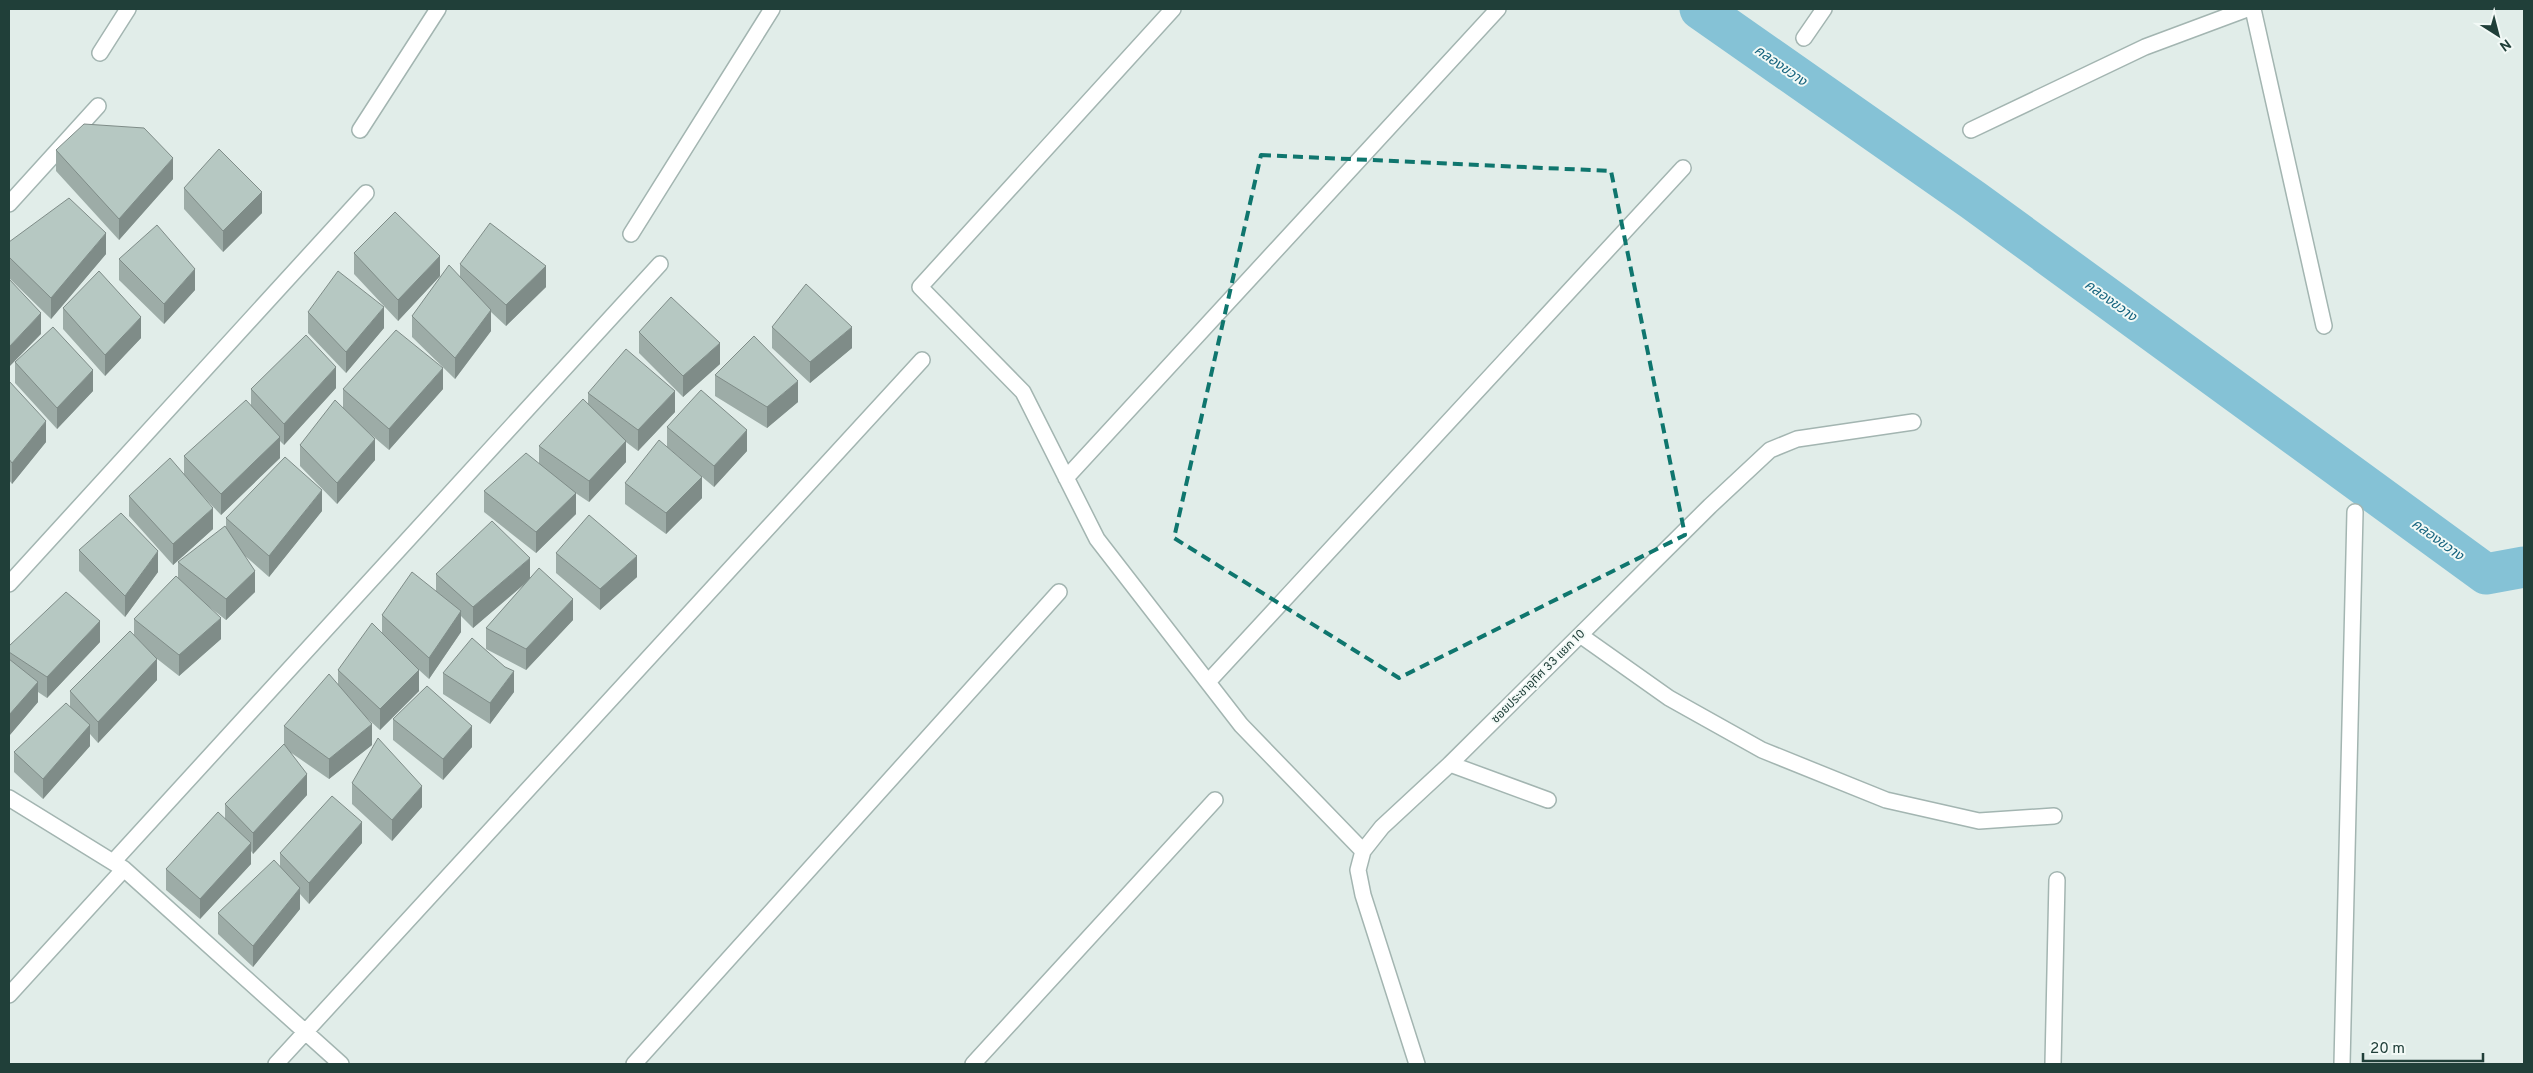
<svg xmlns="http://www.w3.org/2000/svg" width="2533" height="1073" viewBox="0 0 2533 1073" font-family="Overpass,'Noto Sans Thai',sans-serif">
  <rect width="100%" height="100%" fill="#e1ede9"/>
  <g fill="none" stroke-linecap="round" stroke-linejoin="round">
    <path stroke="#85c2d6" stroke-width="41" d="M1700,9l273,191 513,374 38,-7"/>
    <g stroke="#a3b5b1" stroke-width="18">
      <path id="minor" d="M1173,9l-253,278 103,105 74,147 144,186 122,126
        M2253,9l71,317
        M1804,38l20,-29
        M100,53l28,-44
        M360,130l78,-121
        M1971,130l174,-83 102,-38
        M9,204l89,-98
        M631,234l141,-225
        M1066,478l432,-469
        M9,584l357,-391
        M1580,635l89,63 93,52 124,50 93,21 75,-5
        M1208,682l475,-514
        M1450,764l98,36
        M9,798l115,71 217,195
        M113,862l547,-598
        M9,995l115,-126
        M276,1064l646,-704
        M634,1064l425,-472
        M973,1064l242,-264
        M1417,1064l-54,-169 -5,-25 5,-19 19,-24 68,-63 260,-258 60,-56 27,-11 116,-17
        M2053,1064l4,-184
        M2342,1064l13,-552"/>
    </g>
    <use href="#minor" stroke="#fff" stroke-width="15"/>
  </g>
  <path fill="#9daca7" d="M56,150l117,29 -54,61 -63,-69z
    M184,188l78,25 -39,39 -39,-43z
    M9,242l97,12 -55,65 -42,-41z
    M354,253l86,23 -42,45 -44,-47z
    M119,259l76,31 -31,34 -45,-44z
    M460,264l86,23 -40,39 -15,-14v19l-36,48 -43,-42v-21l48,-39z
    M63,308l78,30 -36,38 -42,-47z
    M308,312l76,16 -38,45 -38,-40z
    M772,327l80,21 -42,35 -38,-35z
    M639,332l81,32 -37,33 -44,-44z
    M15,362l78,29 -36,38 -42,-46z
    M715,375l83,27 -31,26 -52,-32z
    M9,381l37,61 -34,42 -3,-4z
    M336,388l-52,57 -4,-4v17l-59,57 -20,-21 12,35 -40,36 -44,-49v-20l55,-22v-18l67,-51v-16z
    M343,389h100l-54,61 -21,-18 7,28 -38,44 -37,-38v-21l43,-38z
    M588,393l87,19 -37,39 -12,-9v20l-37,40 -15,-10 2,22 -40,39 -52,-41v-21l55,-28v-17l49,-43z
    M667,427l80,24 -33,36 -47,-40z
    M625,483l77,15 -36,36 -41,-30z
    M322,511l-53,66 -26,-23 12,38 -29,28 -18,-14 13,33 -42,37 -23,-18 1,22 -59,63 -8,-9v12l-47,53 -29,-27v-20l56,-46v-15l64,-55v-17l44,-41v-16l48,-33v-11z
    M79,550l79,22 -33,45 -46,-46z
    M556,553l81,24 -37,33 -44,-37z
    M436,574l94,5 43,41 -47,50 -40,-21v-21l41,-46 -54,46 -12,-12v16l-32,47 -10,-9v21l-39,39 -12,-11 4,26 -43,34 -39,-27 17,43 -54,59 -2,-3v13l-51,55 -34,-29v-21l59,-50v-15l59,-59v-19l54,-42v-14l44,-38v-17l54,-24z
    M100,642l-53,56 -9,-6v10l-29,34v-90z
    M443,673l71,19 -24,32 -47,-30z
    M393,719l79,28 -29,33 -50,-40z
    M352,783l70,24 -30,34 -40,-37z
    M362,843l-53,61 -9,-10v15l-47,58 -35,-33v-21l62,-46v-14z"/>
  <path fill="#7f8c88" d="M173,158v21l-54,61v-21z
    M262,192v21l-39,39v-21z
    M106,233v21l-55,65v-21z
    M440,256v20l-42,45v-21z
    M546,266v21l-40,39v-21z
    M195,269v21l-31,34v-20z
    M384,307v21l-38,45v-21z
    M491,310v21l-36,48v-21z
    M41,313v21l-32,33v-20z
    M141,317v21l-36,38v-21z
    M852,327v21l-42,35v-21z
    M720,343v21l-37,33v-21z
    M336,367v21l-52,57v-21z
    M443,368v21l-54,61v-21z
    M93,370v21l-36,38v-21z
    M798,381v21l-31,26v-21z
    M675,391v21l-37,39v-21z
    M46,421v21l-34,42v-21z
    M747,430v21l-33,36v-21z
    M280,437v21l-59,57v-21z
    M375,439v21l-38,44v-21z
    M626,441v21l-37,40v-21z
    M702,477v21l-36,36v-21z
    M322,490v21l-53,66v-21z
    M576,493v21l-40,39v-21z
    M213,508v21l-40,36v-21z
    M158,551v21l-33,45v-21z
    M637,556v21l-37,33v-21z
    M530,558v21l-57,49v-21z
    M255,571v21l-29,28v-21z
    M573,599v21l-47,50v-21z
    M461,611v21l-32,47v-21z
    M221,618v21l-42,37v-21z
    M100,621v21l-53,56v-21z
    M157,659v21l-59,63v-21z
    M419,670v21l-39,39v-21z
    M514,671v21l-24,32v-21z
    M38,682v20l-29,34v-21z
    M372,724v21l-43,34v-20z
    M90,725v21l-47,53v-20z
    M472,726v21l-29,33v-21z
    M307,774v21l-54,59v-21z
    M422,786v21l-30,34v-21z
    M362,822v21l-53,61v-21z
    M251,843v21l-51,55v-20z
    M300,888v21l-47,58v-21z"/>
  <path fill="#b6c8c2" stroke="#7f8c88" d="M84,124l60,4 29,30 -54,61 -63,-69z
    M219,149l43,43 -39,39 -39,-43z
    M69,198l37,35 -55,65 -42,-41v-15z
    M395,212l45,44 -42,44 -44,-47z
    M490,223l56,43 -40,39 -46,-41z
    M157,225l38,44 -31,35 -45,-45z
    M449,265l42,45 -36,48 -43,-42z
    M99,271l42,46 -36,38 -42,-47z
    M338,271l46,36 -38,45 -38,-40z
    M9,279l32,34 -32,34z
    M806,284l46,43 -42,35 -38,-35z
    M671,297l49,46 -37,33 -44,-44z
    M53,327l40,43 -36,38 -42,-46z
    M396,330l47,38 -54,61 -46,-40z
    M306,335l30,32 -52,57 -33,-35z
    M754,336l44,45 -31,26 -52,-32z
    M626,349l49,42 -37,39 -50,-37z
    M9,381l37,40 -34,42 -3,-4z
    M701,390l46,40 -33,36 -47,-39z
    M583,399l43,42 -37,40 -50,-35z
    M246,400l34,37 -59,57 -37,-38z
    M335,400l40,39 -38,44 -37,-38z
    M659,440l43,37 -36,36 -41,-30z
    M526,453l50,40 -40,39 -52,-41z
    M285,457l37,33 -53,66 -43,-38z
    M170,458l43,50 -40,36 -44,-48z
    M121,513l37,38 -33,45 -46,-46z
    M589,515l48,41 -37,33 -44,-36z
    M492,521l38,37 -57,49 -37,-33z
    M225,526l30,45 -29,28 -48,-37z
    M539,568l34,31 -47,50 -40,-21z
    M412,572l49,39 -32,47 -47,-43z
    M176,576l45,42 -42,37 -45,-36z
    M66,592l34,29 -53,56 -38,-25v-6z
    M372,623l47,47 -39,39 -42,-39z
    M130,631l27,28 -59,63 -28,-31z
    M472,638l33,29 9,4 -24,32 -47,-30z
    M9,659l29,23 -29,33z
    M329,674l43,50 -43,35 -45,-33z
    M427,686l45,40 -29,33 -50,-40z
    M66,703l24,22 -47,54 -29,-27z
    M378,738l44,48 -30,34 -40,-37z
    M284,744l23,30 -54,59 -28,-29z
    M332,796l30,26 -53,61 -29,-30z
    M218,812l33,31 -51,56 -34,-30z
    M274,860l26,28 -47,58 -35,-33z"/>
  <path fill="none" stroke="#0f766e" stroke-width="4" stroke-dasharray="10 6" stroke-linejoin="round" d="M1261,155l350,16 74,364 -286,143 -225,-140z"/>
  <g text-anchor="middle" stroke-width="4" stroke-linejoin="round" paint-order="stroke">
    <g font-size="12" fill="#203f39" stroke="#f2f9f6">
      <text transform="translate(1538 676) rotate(-45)" y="4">ซอยประชาอุทิศ 33 แยก 10</text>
    </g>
    <g font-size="14" font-style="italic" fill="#16647f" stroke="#f2f9f6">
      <text transform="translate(1781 65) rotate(35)" y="5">คลองขวาง</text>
      <text transform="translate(2111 300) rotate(36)" y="5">คลองขวาง</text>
      <text transform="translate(2438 539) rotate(36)" y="5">คลองขวาง</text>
    </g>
  </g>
  <rect width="2533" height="1073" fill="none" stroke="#203f39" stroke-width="20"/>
  <g transform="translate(2498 35) rotate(144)" stroke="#f2f9f6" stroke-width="4" paint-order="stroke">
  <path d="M0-4L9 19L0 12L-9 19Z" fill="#203f39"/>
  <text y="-8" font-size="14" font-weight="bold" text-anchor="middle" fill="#203f39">N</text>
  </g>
  <path d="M2363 1053v8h120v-8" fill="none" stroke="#203f39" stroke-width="2.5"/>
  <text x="2370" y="1053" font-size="15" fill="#203f39" stroke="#f2f9f6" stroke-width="4" paint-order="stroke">20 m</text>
</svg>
